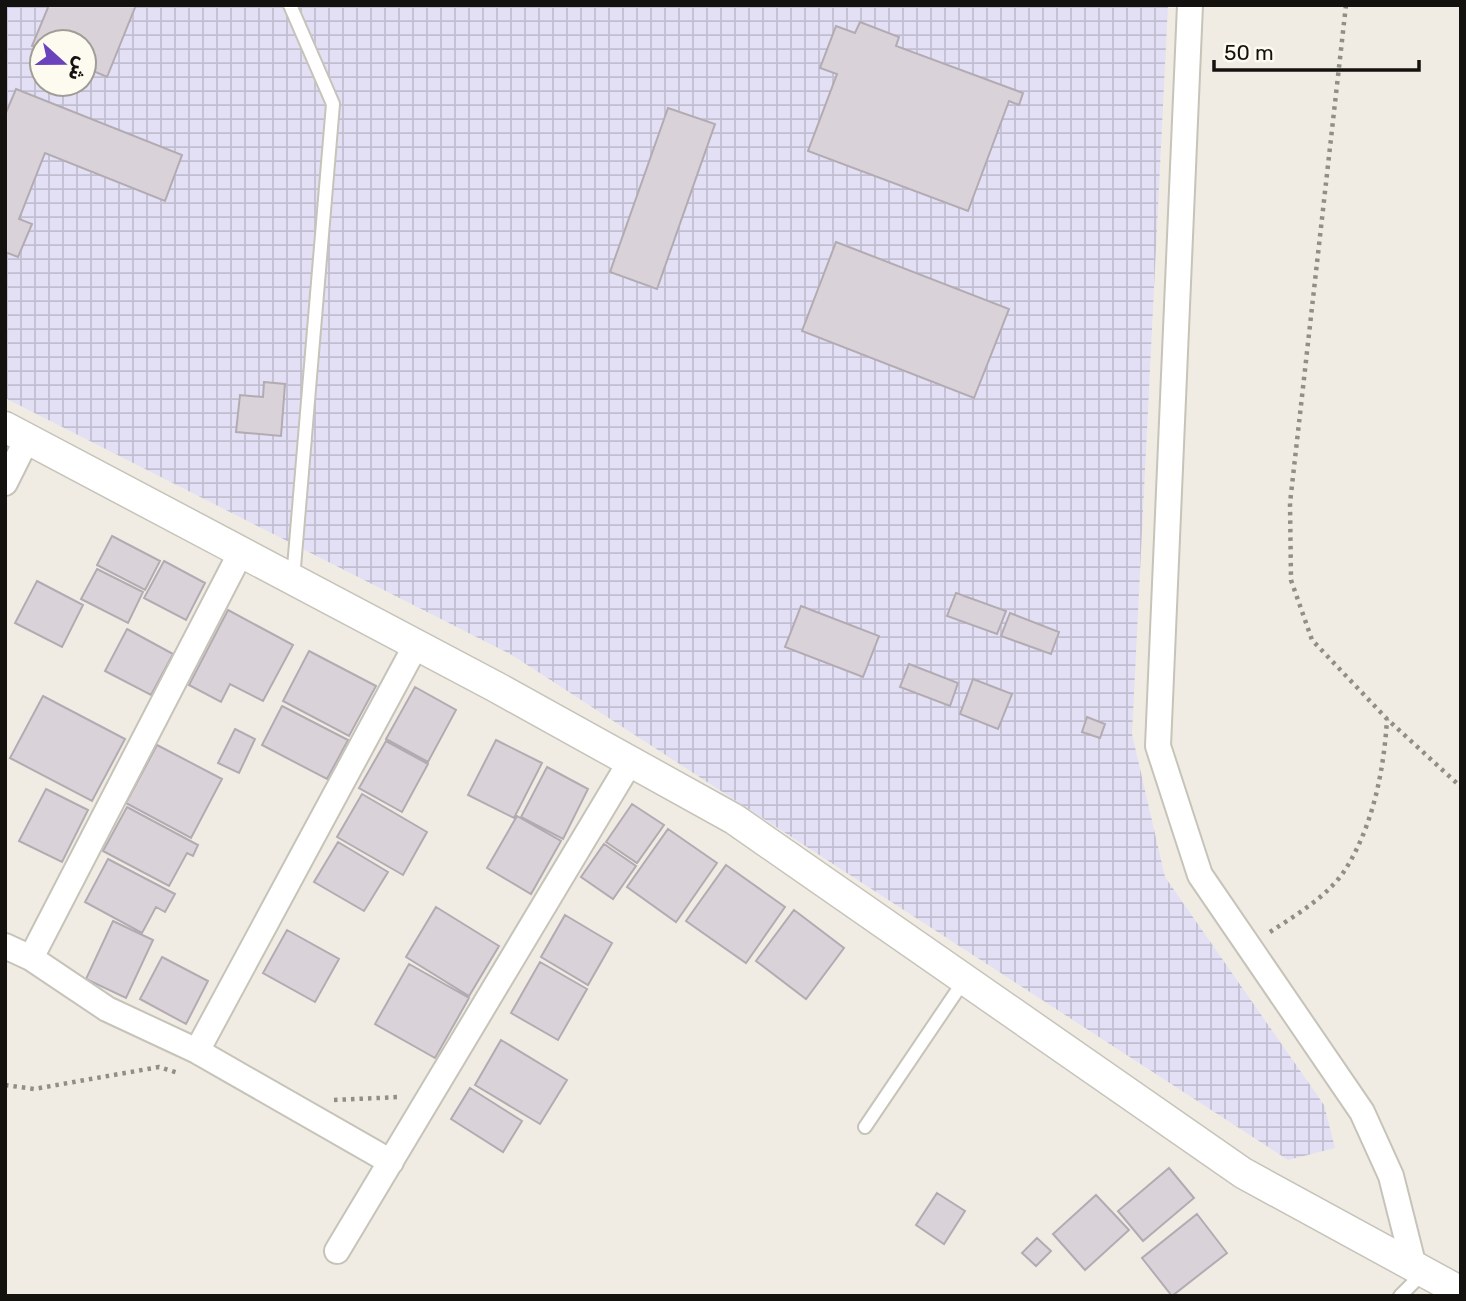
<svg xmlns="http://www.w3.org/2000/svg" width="1466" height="1301" viewBox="0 0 1466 1301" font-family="Rubik,Vazirmatn,sans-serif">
  <defs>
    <pattern id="industrial-grid" width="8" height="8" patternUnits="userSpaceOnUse" patternTransform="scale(1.75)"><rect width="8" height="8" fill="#e3dff5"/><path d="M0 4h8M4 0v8" fill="none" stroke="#c2bed1"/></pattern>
  </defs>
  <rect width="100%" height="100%" fill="#f0ece3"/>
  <path fill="url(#industrial-grid)" fill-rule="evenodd" d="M5,5h1163l-36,729 33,143 159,228 11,43 -47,12 -776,-505 -507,-257zM42,42h42v42h-42z"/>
  <path fill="#dad2d9" stroke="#b3abb2" stroke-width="2" d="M49,5h87l-29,72 -23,-10v-25h-42v8l-10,-4z
    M860,22l39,15 -3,9 127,47 -4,12 -10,-4 -41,110 -160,-60 29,-77 -17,-6 16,-42 19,7z
    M16,89l166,66 -17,46 -120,-48 -26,66 13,5 -14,33 -13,-5v-137z
    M668,108l47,16 -58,165 -47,-17z
    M836,242l173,67 -35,89 -172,-67z
    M264,382l21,2 -4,52 -45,-4 4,-37 23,2z
    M112,536l48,25 -15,29 -48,-25z
    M164,561l41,22 -19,37 -42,-22z
    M97,569l46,23 -15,31 -47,-24z
    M37,581l46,24 -21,42 -47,-24z
    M956,593l50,18 -9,23 -50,-18z
    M801,606l78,30 -16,41 -78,-30z
    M228,610l65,35 -30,56 -33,-17 -9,18 -32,-17z
    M1010,613l49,19 -8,22 -50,-18z
    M127,629l46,25 -22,41 -46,-24z
    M309,651l67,35 -27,50 -66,-35z
    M909,664l49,19 -8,23 -50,-19z
    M973,679l39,15 -14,35 -38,-15z
    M415,687l41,23 -28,52 -42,-23z
    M43,696l82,43 -33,62 -82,-43z
    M282,706l66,34 -21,39 -65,-34z
    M1087,717l18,7 -5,14 -18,-6z
    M235,729l20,10 -16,34 -21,-10z
    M496,740l46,23 -28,55 -46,-23z
    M386,741l42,23 -26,48 -43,-24z
    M157,745l65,34 -31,59 -65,-35z
    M547,767l41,22 -25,50 -42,-22z
    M46,789l42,21 -26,52 -43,-21z
    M362,794l65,38 -24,43 -66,-38z
    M632,804l32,21 -27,38 -31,-21z
    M127,807l71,38 -5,11 -6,-3 -18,33 -66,-35z
    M517,816l44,25 -30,53 -44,-26z
    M668,829l49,34 -41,59 -49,-35z
    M338,842l50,30 -24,39 -50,-29z
    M604,844l32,22 -23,33 -32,-22z
    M108,859l67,35 -10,18 -9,-5 -14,26 -57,-31z
    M726,865l59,42 -39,56 -60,-42z
    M436,907l63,39 -30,50 -63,-39z
    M794,910l50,38 -38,51 -50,-38z
    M565,915l47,28 -24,42 -47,-28z
    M113,921l40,19 -27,58 -40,-19z
    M287,930l52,29 -24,43 -52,-29z
    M162,957l46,24 -22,43 -46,-25z
    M540,962l47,27 -29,51 -47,-27z
    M409,964l60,34 -34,60 -60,-34z
    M501,1040l66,40 -27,44 -65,-39z
    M470,1088l52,33 -19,31 -52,-33z
    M1169,1168l25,30 -51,43 -25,-30z
    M937,1193l28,18 -21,33 -28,-19z
    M1096,1195l33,35 -44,40 -32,-36z
    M1197,1214l30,39 -55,43 -30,-38z
    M1037,1238l14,13 -15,15 -14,-13z"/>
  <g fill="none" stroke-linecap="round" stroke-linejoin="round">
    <g stroke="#c6c3b9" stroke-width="16">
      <path id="service" d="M290,5l43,99 -40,475
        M865,1127l100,-148
        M1400,1296l24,-24"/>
    </g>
    <g stroke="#c6c3b9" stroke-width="28">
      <path id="minor" d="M1190,5l-32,741 42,129 162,237 29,64 23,91
        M5,483l22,-44
        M5,946l26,12 76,51 90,42 194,111
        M31,958l210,-406
        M197,1051l219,-406
        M337,1251l293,-489"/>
    </g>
    <g stroke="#c6c3b9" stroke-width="33">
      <path id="tertiary" d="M5,427l491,260 238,132 509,354 218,119"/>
    </g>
    <path stroke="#918e88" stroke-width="4.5" stroke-dasharray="3.5 5" stroke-linecap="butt" d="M1346,5l-56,498 1,77 21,60 75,79 74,68
      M1270,932c26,-17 58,-36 75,-62 28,-44 39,-100 42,-151
      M5,1085l29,4 125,-22 19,6
      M334,1100l65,-3"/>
    <use href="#service" stroke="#fff" stroke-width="12"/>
    <use href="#minor" stroke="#fff" stroke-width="24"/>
    <use href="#tertiary" stroke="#fff" stroke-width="30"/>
  </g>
  <rect width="1466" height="1301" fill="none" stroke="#14120f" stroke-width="14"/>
  <g transform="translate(63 63) rotate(111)"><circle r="33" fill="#fdfaf0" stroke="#a09d96" stroke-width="2"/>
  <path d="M0-5L12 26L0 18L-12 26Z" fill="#6a43bc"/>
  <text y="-10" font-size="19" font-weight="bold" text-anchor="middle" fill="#14120f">ش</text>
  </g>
  <path d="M1214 60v10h205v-10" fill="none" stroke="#14120f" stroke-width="3.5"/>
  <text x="1224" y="60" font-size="21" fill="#14120f" stroke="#fdfaf0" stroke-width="5" paint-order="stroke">50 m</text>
</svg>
